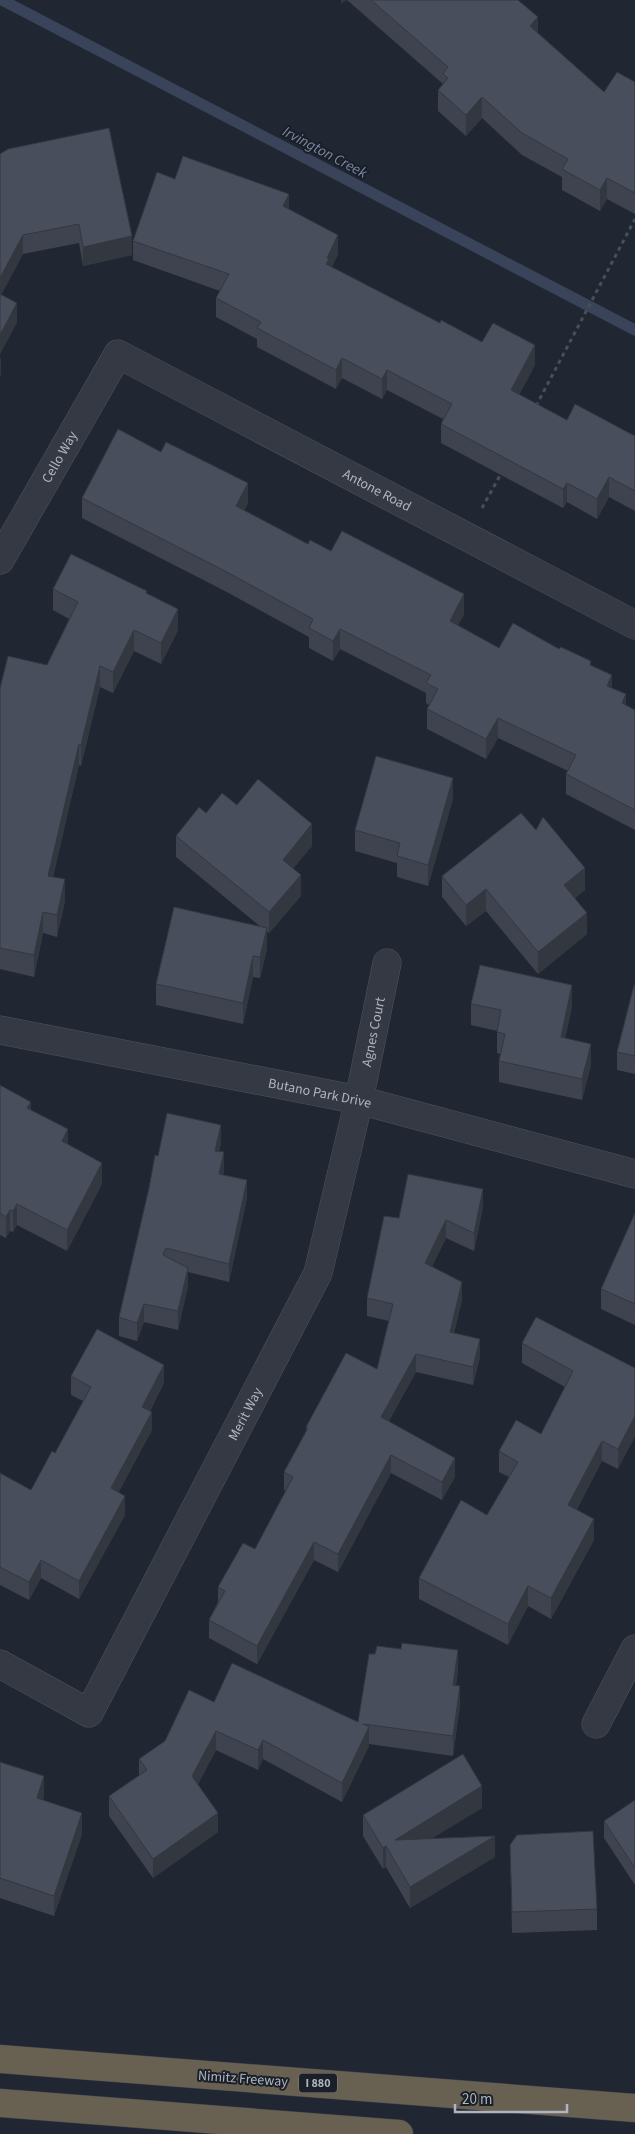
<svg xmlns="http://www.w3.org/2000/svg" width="635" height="2134" viewBox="0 0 635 2134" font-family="'Source Sans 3',sans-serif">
  <rect width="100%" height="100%" fill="#212732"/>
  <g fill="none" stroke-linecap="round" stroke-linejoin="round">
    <path stroke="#39445a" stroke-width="11" d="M2,0l633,330"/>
    <g stroke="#4f545e" stroke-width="29">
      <g id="street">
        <path id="s1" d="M0,560l118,-206 517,271"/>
        <path id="s2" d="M0,1030l359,70 276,74"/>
        <path id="s3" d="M0,1664l89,49 229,-440 41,-173 28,-137"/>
        <path d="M596,1724l39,-75"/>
      </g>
    </g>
    <g stroke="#3f444e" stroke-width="29">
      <path id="highway" d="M0,2059l635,49
        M0,2103l399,31"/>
    </g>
    <path stroke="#445255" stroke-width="3" stroke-dasharray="4 4" stroke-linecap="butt" d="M536,406l99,-187
      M482,508l20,-36"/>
    <use href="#street" stroke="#343943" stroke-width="28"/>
    <use href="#highway" stroke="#686152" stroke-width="28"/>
  </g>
  <path fill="#3e434f" d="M347,0h171l20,33 66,59 31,-10v132l-28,-15 -7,12 -38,-21v-13l-40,-22 -40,-37 -16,18 -28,-25v-21l5,-6z
    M0,154l132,101 -49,11 -4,-23 -56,11 -22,41 16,27 -17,32z
    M175,179l114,30 49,45 -6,13 108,56 95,42 -16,30 48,25 68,16v75l-26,-14 -12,22 -30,-17 -4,6 -122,-65v-19l2,-5 -56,-29 -5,9 -40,-21 -6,11 -79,-42v-8l-41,-22v-19l4,-7 -87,-31v-19z
    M82,498l166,5 -4,7 64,34 23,7 133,63 -6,11 41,23 60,1 32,16 21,23 14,17 9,5v120l-69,-36v-20l2,-3 -70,-33 -12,21 -59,-30v-20l2,-4 -3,-2v-10l-86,-44 -7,12 -24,-13v-11l-86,-47 -141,-72z
    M53,589l94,5 31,36 -17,34 -27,-13 -21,42 -13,-6 -19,79 -2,-1 -26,112 12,24 -8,36 -14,-4 -9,44 -34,-8v-281l47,-23 22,-46 -16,-9z
    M453,799l-25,87 -31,-9v-14l-42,-12v-21z
    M237,805l75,41 -19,22 8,28 -32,37 -2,-2v18l-7,29 -7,-1 -10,47 -87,-19v-21l105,-57 -85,-70v-21l30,-23z
    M442,876l143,14 -10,8 12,36 -49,40 -52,-63 -20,15 -24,-29z
    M635,985v89l-18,-4v-18z
    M471,1004l101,3 -7,31 26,27 -9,35 -83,-18v-21l1,-7 -3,-1v-22l-26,-6z
    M0,1085l31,25 37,35 34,39 -35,67 -50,-26 -4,7 -3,-1 -4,7 -6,-3z
    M221,1143l-2,9 5,19 -1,4 24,23 -18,84 -41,-10v14l-10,44 -34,-8 -7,19 -18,-5v-19l39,-161z
    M483,1207l-9,44 -28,-13 -14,28 30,34 -8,33 26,24 -7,28 -57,-13 -27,49 66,56 -13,23 -51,-27 -53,99 -24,-12 -57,104 -48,-26v-18l9,-18v-15l37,-38 31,-58 -2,-1v-18l22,-41v-4l71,-58 12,-48 -22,-5v-18l32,-80z
    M635,1213v112l-34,-16v-20z
    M522,1343l113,25 -17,101 -16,-8 -25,48 17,31 -43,79 -23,-13 -20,39 -89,-46v-21l68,-63 22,-38 -10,-5v-21l42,-17 24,-47 -43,-24z
    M71,1376l93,7 -14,28 2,19 -34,62 7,23 -46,84 -38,-21 -12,22 -29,-15v-112l31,17 24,-37 28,-52 -12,-6z
    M458,1670l-2,16 4,19 -7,51 -84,-12v2l-27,56 -79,-43 -5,11 -42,-20 -18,34 20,48 -65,46 -44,-62v-20l30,-20v-17l26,-18 49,-39 144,20z
    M0,1762l44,34 -1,4 39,34 -28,82 -54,-18z
    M635,1800v85l-31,-47v-17z
    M482,1808l-50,30 63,19 -85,51 -24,-41 -3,2 -20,-33v-21z
    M510,1845l87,64v21l-85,3z"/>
  <path fill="#323740" d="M341,0h6l-6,4z
    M538,17v22l-8,-13z
    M482,97v21l-16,18v-21z
    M607,178v21l-7,12v-21z
    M289,194v19l-6,-7z
    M23,235v19l-23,43v-19z
    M338,235v19l-9,19 -3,11 1,-26z
    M132,236v19l-49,11v-19z
    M17,303v19l-17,32v-19z
    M535,345v20l-24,45v-20z
    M1,356v19l-1,2v-18z
    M342,358v20l-6,11v-19z
    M387,370v20l-5,9v-20z
    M609,477v20l-12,22v-20z
    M248,483v20l-12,23v-20z
    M567,483v19l-4,6v-19z
    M464,594v20l-14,27v-20z
    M178,609v21l-17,34v-21z
    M340,629v20l-7,12v-20z
    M134,630v21l-21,42v-21z
    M100,666v21l-19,79v-21z
    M612,675v21l-5,-10z
    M626,694v20l-4,-11z
    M498,718v20l-12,21v-20z
    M79,744v21l-31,132v-21z
    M453,778v21l-25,87v-21z
    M312,824v22l-29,35v-21z
    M585,868v22l-21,16v-21z
    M301,875v21l-32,37v-21z
    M65,879v22l-8,36v-22z
    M486,889v22l-20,15v-21z
    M43,912v21l-9,44v-22z
    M587,913v21l-49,40v-22z
    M267,928v21l-7,29v-21z
    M253,956v21l-10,47v-21z
    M572,985v22l-11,51v-21z
    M591,1044v21l-9,35v-21z
    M31,1102v21l-4,-15z
    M221,1125v18l-6,27v-19z
    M68,1129v22l-6,-10z
    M224,1152v19l-5,21v-18z
    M102,1163v21l-35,67v-21z
    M247,1180v18l-18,84v-18z
    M483,1189v18l-9,44v-18z
    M17,1204v21l-4,7v-21z
    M10,1210v21l-4,7v-21z
    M446,1220v18l-21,43v-18z
    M188,1268v18l-10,44v-19z
    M462,1282v18l-12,50v-18z
    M144,1304v18l-7,19v-18z
    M480,1339v18l-7,28v-18z
    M416,1354v18l-35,63v-18z
    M164,1365v18l-22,42v-18z
    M152,1412v18l-41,77v-19z
    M635,1416v21l-17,32v-20z
    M602,1441v20l-34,64v-20z
    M391,1455v18l-53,99v-18z
    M455,1458v19l-13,23v-18z
    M125,1496v19l-46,84v-18z
    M594,1519v21l-43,79v-21z
    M314,1542v18l-57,104v-18z
    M41,1560v18l-12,22v-18z
    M528,1586v20l-20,39v-21z
    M458,1650v20l-5,34v-19z
    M460,1686v19l-7,51v-20z
    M369,1727v19l-27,56v-19z
    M216,1731v19l-24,46v-20z
    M263,1740v19l-5,11v-20z
    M44,1776v20l-7,22v-20z
    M482,1786v22l-87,53v-21z
    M82,1813v21l-28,82v-20z
    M218,1813v19l-65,46v-19z
    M495,1836v21l-85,51v-21z
    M386,1846v21l-3,2v-21z"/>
  <path fill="#484e5c" stroke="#323740" d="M371,0h147l20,17 -8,9 74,66 13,-20 18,10v111l-28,-15 -7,12 -38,-21 6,-10 -46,-26 -40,-36 -16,18 -28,-25 10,-12 -5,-4 5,-7z
    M109,128l23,108 -49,11 -4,-23 -56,11 -23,43v-124l8,-5z
    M183,156l106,38 -6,12 55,29 -11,23 2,1 -3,5 114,59 1,-3 41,22 11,-19 42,22 -24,45 56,30 8,-16 60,32v55l-26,-14 -12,22 -30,-16 -4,6 -122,-65 11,-20 -65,-34 -5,9 -40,-21 -6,12 -79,-42 4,-6 -45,-24 13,-24 -96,-33 24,-69 18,7z
    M0,294l17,9 -17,32z
    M118,429l43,23 5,-10 82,41 -12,23 72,38 2,-4 21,11 11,-20 122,63 -14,27 49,27 14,-25 46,26 2,-2 30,14 -1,4 22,10 -5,11 19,8 -4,9 13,7v100l-69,-36 10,-19 -78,-37 -12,21 -59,-30 11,-20 -12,-6 5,-8 -91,-46 -7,12 -24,-13 4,-9 -90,-49 -141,-72z
    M71,554l76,37 -1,2 32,16 -17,34 -27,-13 -21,42 -13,-6 -19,79 -2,-1 -31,132 17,3 -8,36 -14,-3 -9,43 -34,-7v-260l8,-32 39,9 31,-63 -25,-13z
    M376,756l77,22 -25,87 -31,-9 3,-13 -45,-13z
    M258,779l54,45 -29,36 18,15 -32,37 -93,-76 23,-29 7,6 16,-20 15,12z
    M521,813l15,17 7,-13 42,51 -21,17 23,28 -49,39 -52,-63 -20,16 -24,-29z
    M174,907l93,21 -7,29 -7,-1 -10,47 -87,-19z
    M480,965l92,20 -11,52 30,7 -9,35 -83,-18 6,-27 -8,-2 4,-22 -30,-6z
    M634,985h1v71l-18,-4z
    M0,1085l31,17 -4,6 41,21 -6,12 40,22 -35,67 -50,-26 -4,7 -3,-1 -4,7 -6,-4z
    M167,1113l54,12 -6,26 9,1 -5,22 28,6 -18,84 -63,-16 -3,7 25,13 -10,43 -34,-7 -7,19 -18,-6 30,-129 6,-33 3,1z
    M408,1174l75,15 -9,44 -28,-13 -21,43 37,19 -12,50 30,7 -7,28 -57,-13 -35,63 74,41 -13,24 -51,-27 -53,99 -24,-12 -57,104 -48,-26 16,-29 -7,-4 25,-44 12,6 38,-72 -9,-5 24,-44 -2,-1 40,-74 31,16 16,-65 -26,-6 17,-82 15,2z
    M635,1213v91l-34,-15z
    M536,1317l99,51v48l-17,33 -16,-8 -34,64 26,14 -43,79 -23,-12 -20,38 -89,-46 42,-78 26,15 31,-53 -19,-11 17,-31 25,14 32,-63 -51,-28z
    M97,1329l67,36 -22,42 10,5 -41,76 14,8 -46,85 -38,-21 -12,22 -29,-15v-94l31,17 21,-39 3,2 36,-66 -20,-11z
    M402,1643l56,7 -5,35 7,1 -7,50 -90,-12 6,3 -27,56 -79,-43 -5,10 -42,-19 -24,45 26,37 -65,46 -44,-63 38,-26 -8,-11 26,-18 24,-51 25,12 18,-39 126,59 11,-68h6l2,-8 24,3z
    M463,1754l19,32 -87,54 100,-4 -85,51 -24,-41 -3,2 -20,-33z
    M0,1762l44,14 -7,22 45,15 -28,83 -54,-18z
    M635,1800v68l-31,-47z
    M593,1831l4,78 -85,3 -2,-67 7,-10z"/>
  <g text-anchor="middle" stroke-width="4" stroke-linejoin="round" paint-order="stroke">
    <rect fill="#1a1f28" stroke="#828792" stroke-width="1" x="299" y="2073.5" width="38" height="19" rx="4"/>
    <g font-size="12" font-weight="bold" fill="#aeb4c0">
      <text x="318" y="2087">I 880</text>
    </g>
    <g font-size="14" fill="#aeb4c0" stroke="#1a1f28">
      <text dy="5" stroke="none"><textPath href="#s1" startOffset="119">Cello Way</textPath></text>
      <text dy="5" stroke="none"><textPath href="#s1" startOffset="530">Antone Road</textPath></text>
      <text dy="5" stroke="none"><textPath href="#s3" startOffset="845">Agnes Court</textPath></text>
      <text dy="5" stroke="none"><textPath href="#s2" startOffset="326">Butano Park Drive</textPath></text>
      <text dy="5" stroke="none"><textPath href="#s3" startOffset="439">Merit Way</textPath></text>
      <text transform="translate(243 2078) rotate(4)" y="5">Nimitz Freeway</text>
    </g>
    <g font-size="15" font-style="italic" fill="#7a89a5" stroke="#1a1f28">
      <text transform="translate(325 152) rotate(28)" y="5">Irvington Creek</text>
    </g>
  </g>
  <path d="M455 2104v8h112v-8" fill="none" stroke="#aeb4c0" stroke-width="2.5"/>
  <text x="462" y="2104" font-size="15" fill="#aeb4c0" stroke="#1a1f28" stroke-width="4" paint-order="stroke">20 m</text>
</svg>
